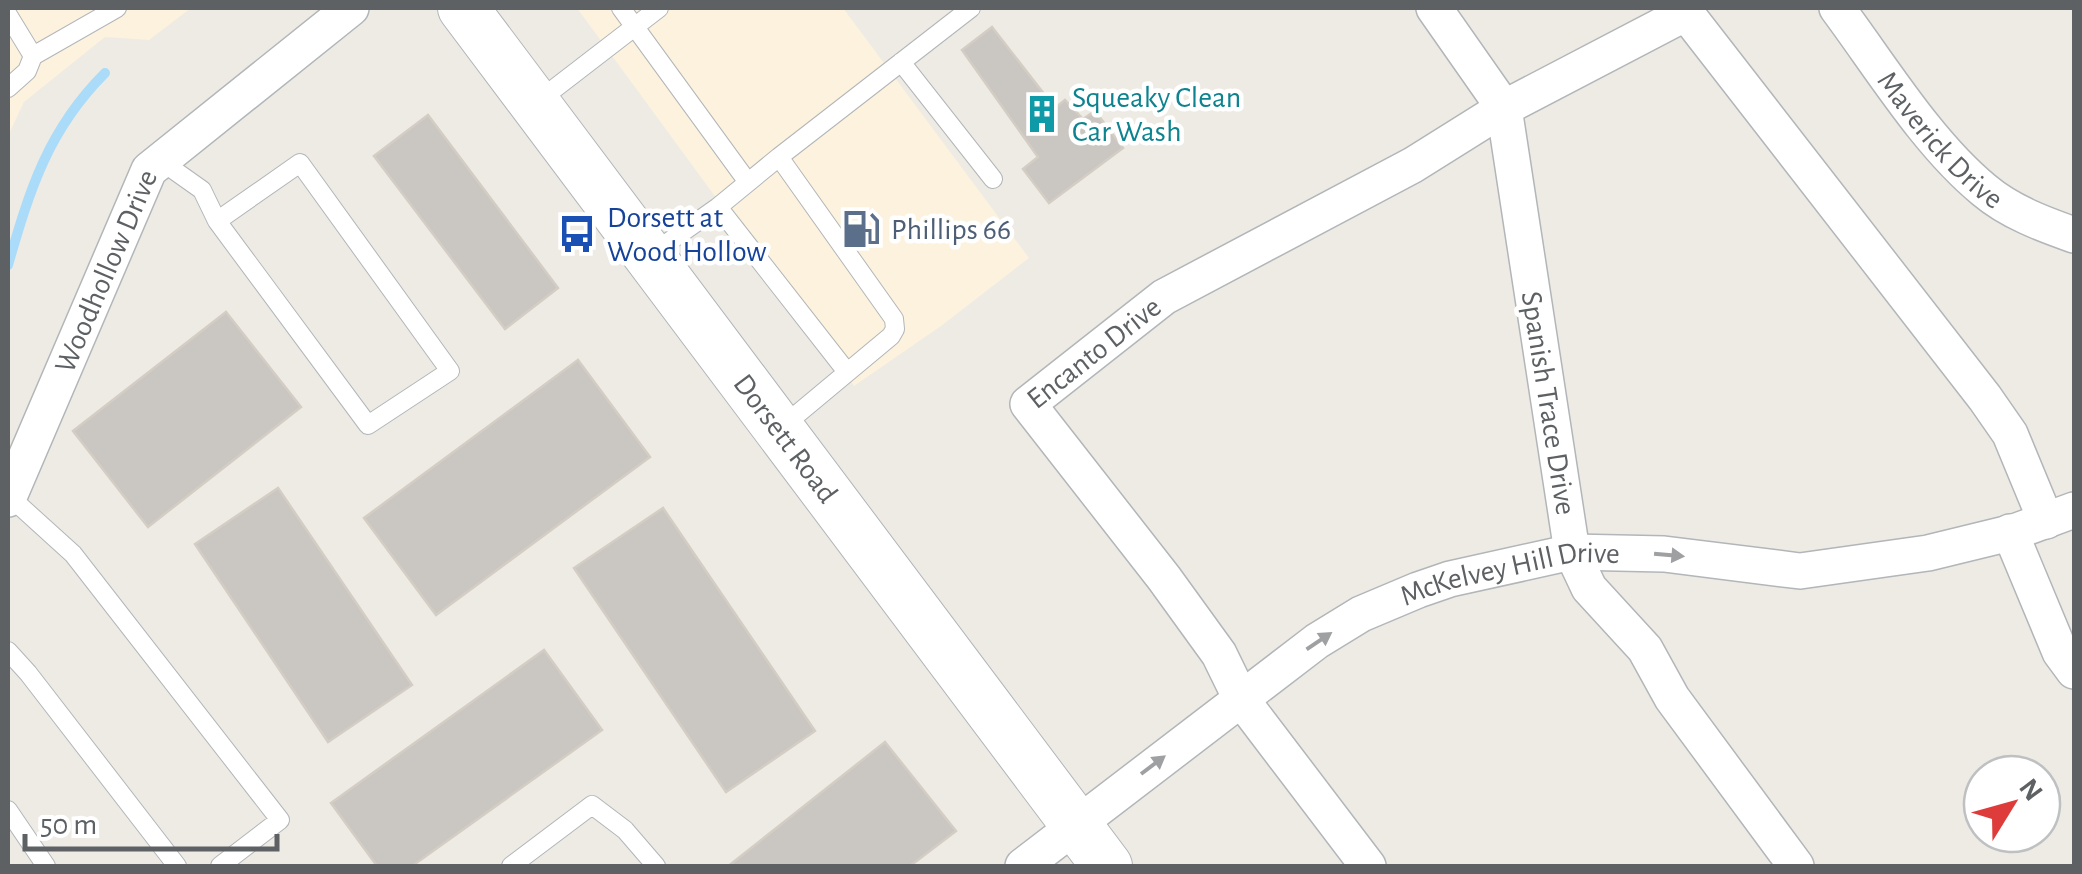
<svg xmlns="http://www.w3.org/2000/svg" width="2082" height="874" viewBox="0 0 2082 874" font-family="'Alegreya Sans',sans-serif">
  <rect width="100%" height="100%" fill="#eeebe5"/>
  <path fill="#fcf2dd" d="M8,8h183l-42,32 -44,-3 -81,65 -16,34z
    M577,8h266l186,250 -88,68 -87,60z"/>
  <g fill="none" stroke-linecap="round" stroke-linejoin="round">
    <path stroke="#aadcf9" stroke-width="10" d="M8,265c22,-76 40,-135 97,-192"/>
  </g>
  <path fill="#cac6c1" stroke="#d3cdc4" stroke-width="2.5" d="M992,27l63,81 10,-8 18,19 12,-8 28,37 -74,55 -26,-34 15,-12 -76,-107z
    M428,115l130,173 -53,41 -131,-173z
    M226,312l75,95 -153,120 -75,-96z
    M578,360l72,97 -214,158 -72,-97z
    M278,488l134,197 -84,57 -133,-198z
    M663,508l152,223 -89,61 -152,-224z
    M544,650l58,80 -190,136h-35l-46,-63z
    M885,742l71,89 -46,35h-176l-3,-2z"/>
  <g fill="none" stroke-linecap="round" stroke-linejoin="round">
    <g stroke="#b2b6b9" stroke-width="20">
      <path id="lane" d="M621,8l126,173
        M8,15l25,41 -6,15 -19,17
        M33,56l84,-48
        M901,62l92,117
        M537,102l122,-94
        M779,157l192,-149
        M161,161l41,29 15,31 83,-58 150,208 -82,54 -151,-204
        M718,207l129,165
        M650,255l68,-48 61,-50 115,162 1,10 -4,7 -108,90
        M9,496l64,58 207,266 -60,46
        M8,651l20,22 149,193
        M8,810l38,56
        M511,866l81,-61 33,25 31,36"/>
    </g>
    <g stroke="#b2b6b9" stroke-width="38">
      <g id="street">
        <path id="s1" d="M1837,8c44,59 90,135 147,182 26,22 59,34 90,45"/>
        <path id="s2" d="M8,499l141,-329 202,-162"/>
        <path d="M2010,532l50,120 14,19"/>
        <path id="s3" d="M1023,866l294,-225 44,-27 57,-24 32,-11 122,-27 92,2 136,17 128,-18 86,-21 60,-22"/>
        <path id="s4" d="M1368,866l-127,-167 -22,-45 -55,-76 -136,-174 136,-107 249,-132 91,-57 -70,-100"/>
        <path d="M1796,866l-124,-168 -27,-49 -56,-61 -17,-36 -68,-444 182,-95 299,385 25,36 36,87"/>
      </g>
    </g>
    <g stroke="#b1b5b9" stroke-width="52">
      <g id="secondary">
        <path id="s5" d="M463,8l644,858"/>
      </g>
    </g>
    <use href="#lane" stroke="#fff" stroke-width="18"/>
    <use href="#street" stroke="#fff" stroke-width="35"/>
    <use href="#secondary" stroke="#fff" stroke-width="50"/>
  </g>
  <defs><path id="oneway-solid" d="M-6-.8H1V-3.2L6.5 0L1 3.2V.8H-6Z" transform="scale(2.5)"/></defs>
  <g fill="#9ea0a2">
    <use href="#oneway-solid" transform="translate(1669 555) rotate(5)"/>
    <use href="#oneway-solid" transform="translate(1319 641) rotate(-34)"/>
    <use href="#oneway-solid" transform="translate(1153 765) rotate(-37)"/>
  </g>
  <defs>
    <g id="building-bare" transform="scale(3)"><path d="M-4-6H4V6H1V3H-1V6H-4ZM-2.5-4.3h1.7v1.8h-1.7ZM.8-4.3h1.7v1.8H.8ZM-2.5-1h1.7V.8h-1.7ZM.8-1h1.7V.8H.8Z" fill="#0f9aa8" stroke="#fff" stroke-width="2.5" paint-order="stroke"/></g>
    <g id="fuel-bare" transform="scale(3)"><path d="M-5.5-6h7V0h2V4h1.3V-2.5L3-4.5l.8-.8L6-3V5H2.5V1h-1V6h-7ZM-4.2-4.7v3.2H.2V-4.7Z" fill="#5c6f8a" stroke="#fff" stroke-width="2.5" paint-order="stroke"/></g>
    <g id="bus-bare" transform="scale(3)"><path d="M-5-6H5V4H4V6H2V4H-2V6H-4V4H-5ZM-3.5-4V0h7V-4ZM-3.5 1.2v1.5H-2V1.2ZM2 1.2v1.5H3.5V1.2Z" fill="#1a4fb4" stroke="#fff" stroke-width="2.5" paint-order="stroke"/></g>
  </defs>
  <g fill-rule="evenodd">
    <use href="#building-bare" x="1042" y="114"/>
    <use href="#fuel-bare" x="861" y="229"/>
    <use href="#bus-bare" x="577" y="234"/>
  </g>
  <g text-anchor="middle" stroke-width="9" stroke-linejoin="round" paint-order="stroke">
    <g font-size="30" fill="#0d838f" stroke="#fff" text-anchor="start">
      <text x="1072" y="107">Squeaky Clean<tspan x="1072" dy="34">Car Wash</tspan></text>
    </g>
    <g font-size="30" fill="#5d6164" stroke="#fff">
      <text dy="10" stroke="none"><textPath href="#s1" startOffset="168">Maverick Drive</textPath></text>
      <text dy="10" stroke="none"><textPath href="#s2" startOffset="248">Woodhollow Drive</textPath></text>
      <text dy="10" stroke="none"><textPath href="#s4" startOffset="658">Encanto Drive</textPath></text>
      <text transform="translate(1549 403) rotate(81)" y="10">Spanish Trace Drive</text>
      <text dy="10" stroke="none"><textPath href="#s5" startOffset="538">Dorsett Road</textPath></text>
      <text dy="10" stroke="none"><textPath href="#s3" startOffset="578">McKelvey Hill Drive</textPath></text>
    </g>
    <g font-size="30" fill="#164399" stroke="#fff" text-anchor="start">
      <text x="607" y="227">Dorsett at<tspan x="607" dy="34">Wood Hollow</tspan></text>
    </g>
    <g font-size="30" fill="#4e5e75" stroke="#fff" text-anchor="start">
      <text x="891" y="239">Phillips 66</text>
    </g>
  </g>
  <rect width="2082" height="874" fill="none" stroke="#5d6164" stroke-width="20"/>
  <g transform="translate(2012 804) rotate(53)"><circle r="48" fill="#ffffff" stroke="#bec0c1" stroke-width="2.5"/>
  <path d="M0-8L18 38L0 25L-18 38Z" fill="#de3c3b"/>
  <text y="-15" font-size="28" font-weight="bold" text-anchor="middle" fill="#5d6164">N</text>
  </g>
  <path d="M25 834v15h252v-15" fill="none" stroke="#5d6164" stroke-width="5"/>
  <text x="40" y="834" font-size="30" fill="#5d6164" stroke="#ffffff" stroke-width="8" paint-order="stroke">50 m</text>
</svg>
